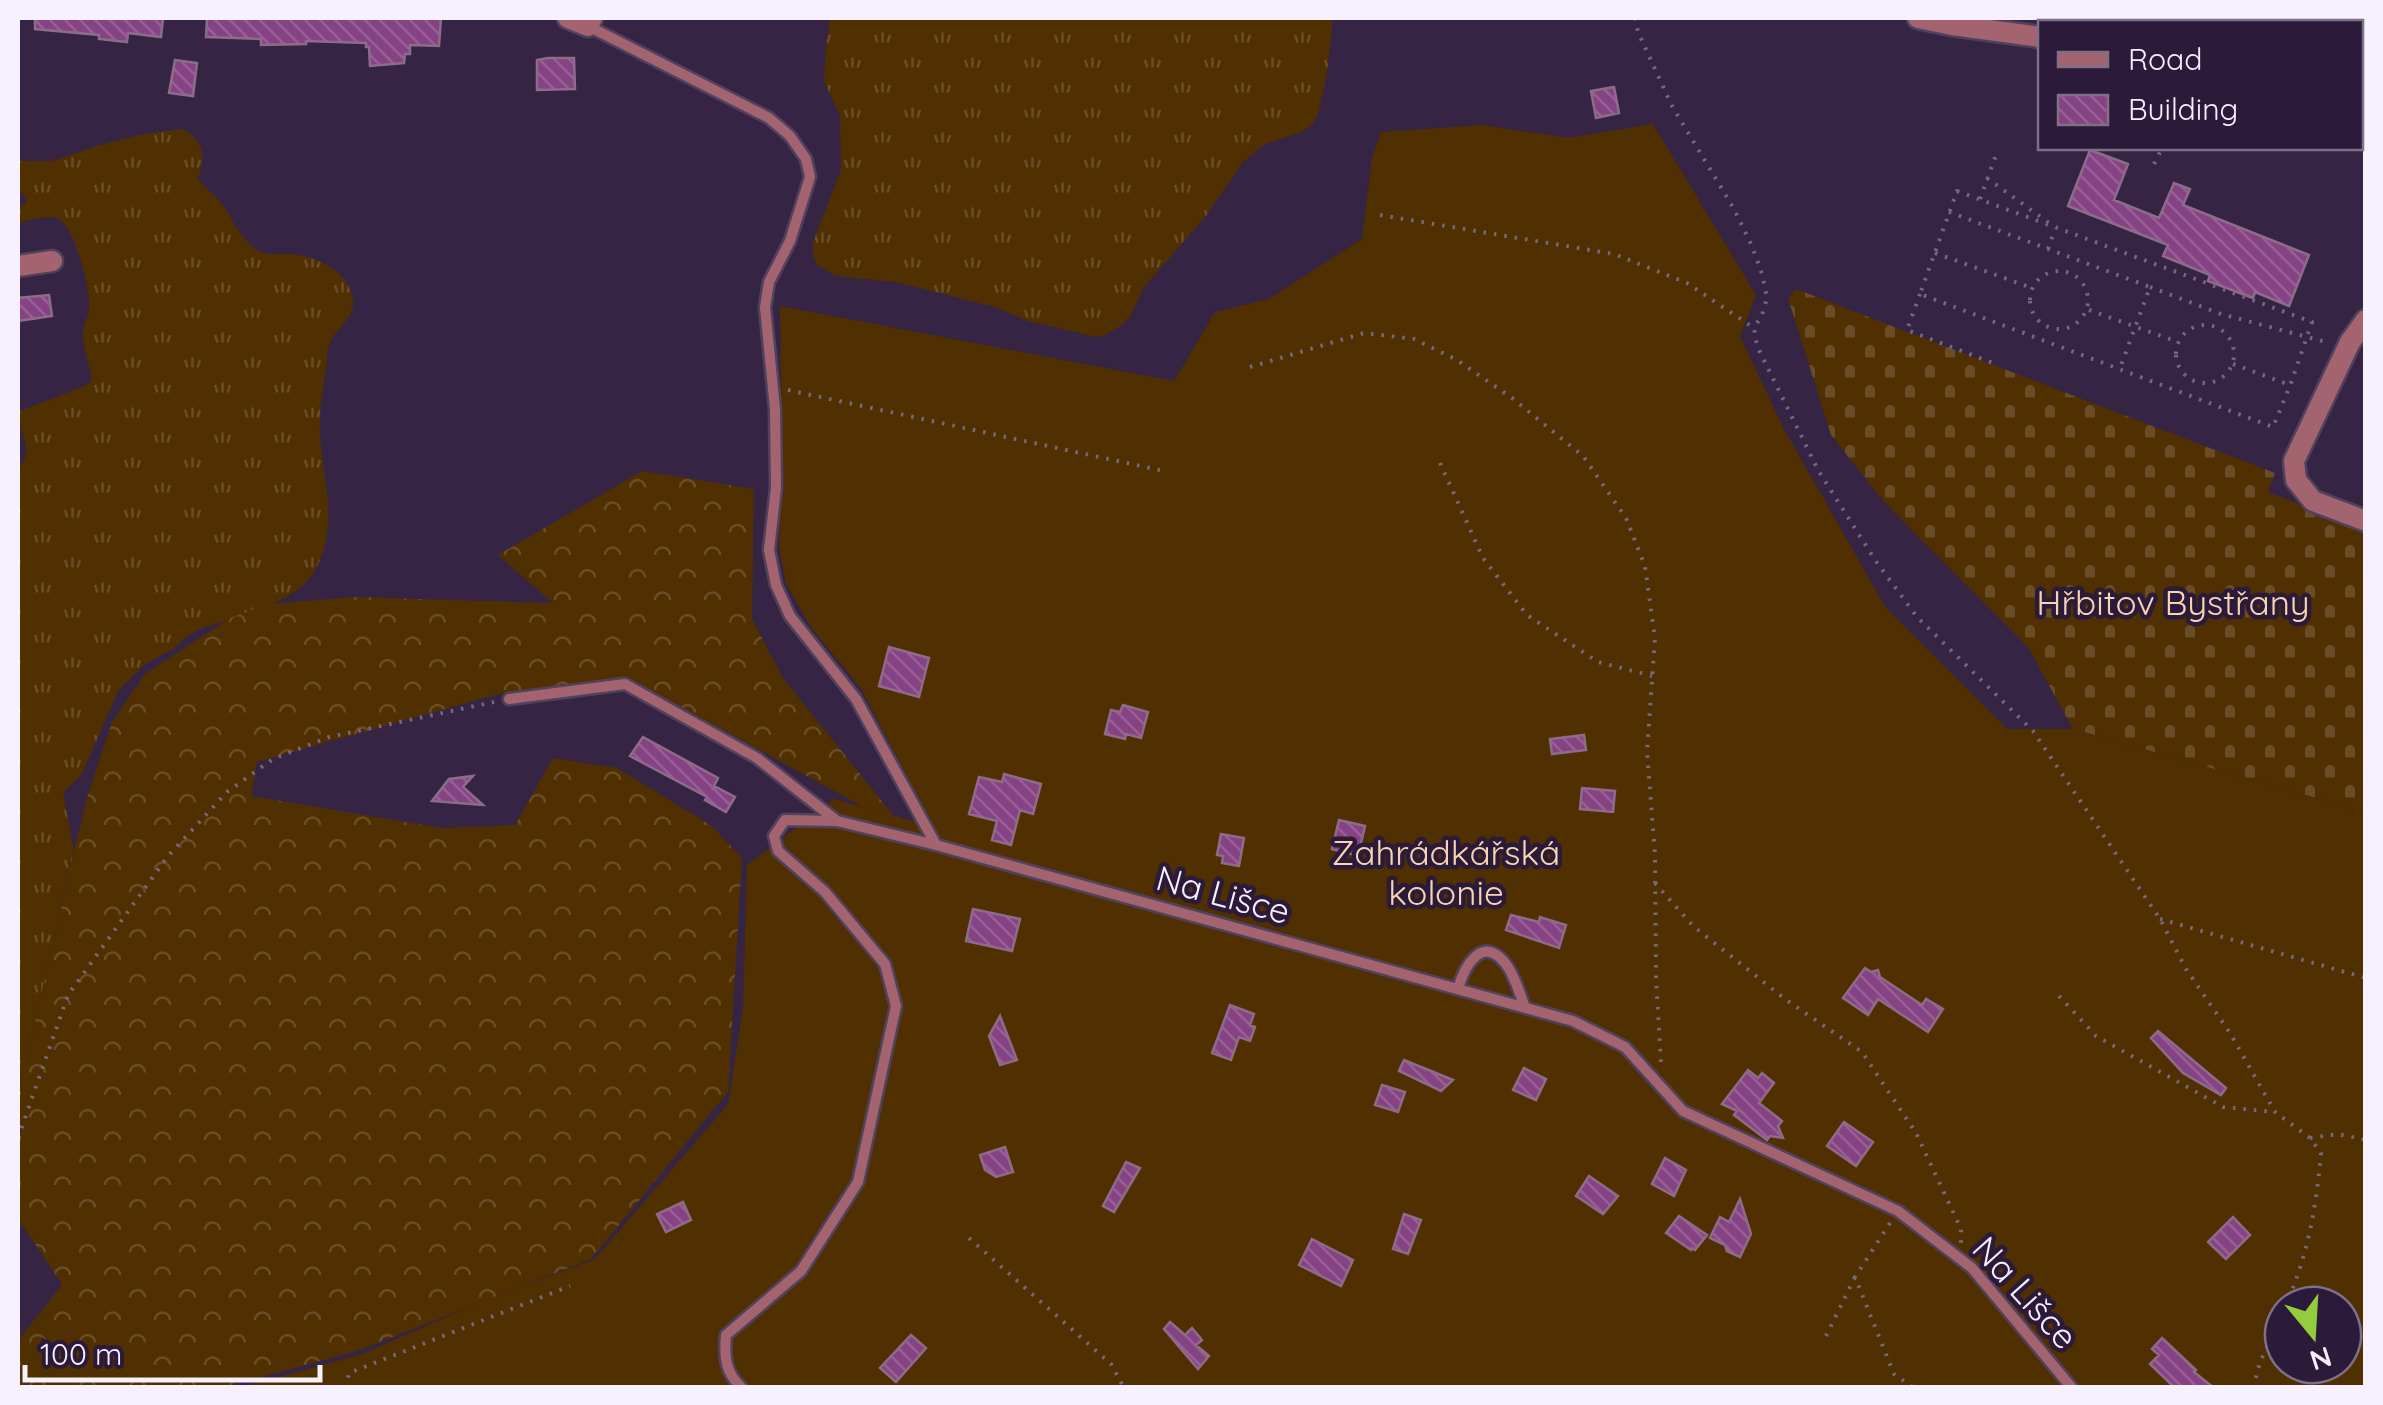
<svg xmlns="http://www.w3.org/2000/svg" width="2383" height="1405" viewBox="0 0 2383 1405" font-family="Quicksand,sans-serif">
  <defs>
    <pattern id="grass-tufts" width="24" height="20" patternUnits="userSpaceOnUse" patternTransform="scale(2.5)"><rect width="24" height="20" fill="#502f00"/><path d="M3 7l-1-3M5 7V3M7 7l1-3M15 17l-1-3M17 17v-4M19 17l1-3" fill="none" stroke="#6a4d26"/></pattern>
    <pattern id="forest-crowns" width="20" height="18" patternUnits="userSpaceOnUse" patternTransform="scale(2.5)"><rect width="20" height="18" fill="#502f00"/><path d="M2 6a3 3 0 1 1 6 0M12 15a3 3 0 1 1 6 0" fill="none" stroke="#6a4d26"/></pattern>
    <pattern id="cemetery-stones" width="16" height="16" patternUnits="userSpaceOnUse" patternTransform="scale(2.5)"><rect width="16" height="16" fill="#502f00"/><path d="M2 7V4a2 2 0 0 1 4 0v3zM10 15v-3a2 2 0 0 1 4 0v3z" fill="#6a4d26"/></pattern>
    <pattern id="building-back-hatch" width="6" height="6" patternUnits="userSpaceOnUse" patternTransform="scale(2.5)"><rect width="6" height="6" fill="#864383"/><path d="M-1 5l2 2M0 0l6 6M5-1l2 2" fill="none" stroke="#985e95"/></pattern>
  </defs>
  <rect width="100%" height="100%" fill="#352443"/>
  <path fill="url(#grass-tufts)" d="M830,18h503l-6,55 -9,41 -5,9 -11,9 -37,12 -22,18 -37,54 -63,72 -12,27 -9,10 -17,10 -9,2 -68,-16 -30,-13 -102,-26 -61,-6 -19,-12 -3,-8v-14l28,-72 -1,-54 -16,-35 2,-36z
    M181,129c22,8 26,29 17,49l2,4c7,7 16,14 22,22 10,14 17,32 31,43 11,9 23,7 36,7 21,1 49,12 59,31 17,32 -13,40 -19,60 -2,5 -2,11 -2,16 -3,22 -8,46 -7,68 1,51 22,94 -6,143 -18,31 -81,46 -114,57l-14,8 -13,12 -28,15 -27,27 -36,83 -19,19 11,58 -56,244v-627c18,-16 1,-35 0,-56l71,-28 3,-5c-3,-15 -9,-31 -9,-46 0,-8 5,-15 6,-23 3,-17 -15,-88 -33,-92 -11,-3 -27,3 -38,4v-15l7,-3 1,-4 -4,-8h-4v-31h34l38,-13 49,-13z"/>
  <path fill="url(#forest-crowns)" d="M642,471l112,18 -2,130 31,59 122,152 -278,-153 -129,17 -241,68 -6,34 190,32 74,-3 38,-67 64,10 95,58 30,32 -14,234 -137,167 -234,92 -133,36h-206v-46l44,-57 -44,-65v-124l68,-294 26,-79 33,-48 85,-56 38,-14 87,-7 198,6 -55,-48z"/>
  <path fill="url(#cemetery-stones)" d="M1796,289l479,184 -7,19 97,38v282l-292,-83 -45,-82 -144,-145 -53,-67 -43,-137z"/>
  <path fill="#502f00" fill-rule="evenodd" d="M1653,124l103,171 -16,41 44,93 102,179 121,121h66l292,83v575l-2128,1 123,-33 116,-51 119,-45 133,-155 15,-96 4,-143 87,-66 100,28 -74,-140 -48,-58 -26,-45 -7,-37 3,-107 -2,-134 394,75 41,-69 54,-13 93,-60 10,-81 9,-26 101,-7 86,13zM2283,1305h60v60h-60z"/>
  <path fill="url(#building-back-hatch)" stroke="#8d6c8a" stroke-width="2.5" d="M35,18h128l-2,19 -33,-4 -1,9 -28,-3v-4l-64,-6z
    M207,18h234l-2,28 -29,-1v9h-5l-1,9 -34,3 -1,-19h-3v-4l-60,-2v3l-45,1v-6l-55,-2z
    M548,58h26l1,31 -38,1v-30z
    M175,60l22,3 -4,33 -24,-3z
    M1614,87l5,26 -23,5 -5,-27z
    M2090,150l38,14 -14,36 45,18 15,-35 16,6 -7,16 126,50 -20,51 -34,-14 -2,6 -45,-17 2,-6 -47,-19 5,-11 -100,-39z
    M49,295l3,21 -34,5v-23z
    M889,647l40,11 -10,39 -40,-11z
    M1123,705l25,7 -7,26 -15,-4 -1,5 -20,-5 6,-24 9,2z
    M1584,735l2,15 -34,4 -2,-15z
    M643,737l75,41 -6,12 2,-4 21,11 -9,15 -21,-12 2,-3 -77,-41z
    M1004,774l37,10 -8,30 -13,-4 -9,35 -19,-5 5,-19 -28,-7 10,-37 23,5z
    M473,776l-10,11 20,18 -51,-4 17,-22z
    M1582,788l33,3 -2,21 -33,-3z
    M1339,820l26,6 -7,30 -26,-7z
    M1221,834l23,4 -5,28 -17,-3 1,-7 -6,-1z
    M973,909l47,10 -8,32 -46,-10z
    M1511,915l28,7 1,-5 26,8 -7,23 -53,-18z
    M1865,968l6,4 7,-2 2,7 42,28 4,-6 17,10 -15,23 -50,-33 -10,16 -25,-17z
    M1230,1005l24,9 -4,11 5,2 -5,14 -11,-4 -8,23 -19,-7z
    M1000,1016l17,44 -17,5 -11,-29z
    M2158,1031l68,57 -5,7 -38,-22 -32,-35z
    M1404,1060l49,20 -12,11 -42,-20z
    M1524,1068l22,11 -10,21 -23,-10z
    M1748,1070l10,8 4,-5 12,10 -15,20 23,18 -4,5 5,12 -13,-2 -3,4 -33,-25 3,-4 -15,-7z
    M1382,1085l23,7 -7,20 -23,-7z
    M1844,1122l29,20 -17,24 -29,-20z
    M1005,1147l8,25 -17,5 -11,-7 -5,-15z
    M1665,1158l21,12 -12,26 -22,-12z
    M1126,1162l14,6 -26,44 -11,-6z
    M1589,1176l29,20 -15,18 -27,-18z
    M1740,1199l11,35 -11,23 -13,-6 -2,-6 -15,-7 10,-21 9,5z
    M683,1202l8,18 -25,12 -9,-18z
    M1404,1214l17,6 -13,34 -15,-5z
    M1679,1216l28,19 -12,15 -3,-2 -1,2 -25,-17z
    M2233,1217l17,18 -24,24 -18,-17z
    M1312,1239l41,21 -12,26 -42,-21z
    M1170,1322l15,13 7,-7 10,12 -6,5 13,11 -11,13 -34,-40z
    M911,1335l15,13 -30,34 -16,-14z
    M2162,1338l34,32 -2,2 20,16h-39l-25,-24 9,-9 -7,-6z"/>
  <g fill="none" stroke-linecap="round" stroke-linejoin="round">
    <g stroke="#50415d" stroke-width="15">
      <path id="service" d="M588,26l181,92 21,18 16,23 4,18 -20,64 -21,41 -4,25 10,102 1,79 -7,62 7,35 14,31 66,83 80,146
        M509,699l116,-15 132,74 80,63 99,24 637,176 52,26 58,64 215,100 74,57 100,120
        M1458,989c6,-22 24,-55 47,-26 10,12 14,30 20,44
        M742,1388c-17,-15 -18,-32 -16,-53l75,-64 57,-89 38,-176 -11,-42 -60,-72 -47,-41 -4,-15 11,-16 52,1"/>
    </g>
    <g stroke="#50415d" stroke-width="25">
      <path id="minor" d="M568,18l20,8 4,-8
        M1918,18l34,7 88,12
        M2360,100l6,1
        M18,266l34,-5
        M2366,320l-16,22 -56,119 2,19 17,21 53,20"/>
    </g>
    <path stroke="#766881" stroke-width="4" stroke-dasharray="2.5 8" stroke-linecap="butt" d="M1635,18l3,14 34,74 62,103 18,37 10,28 5,24 -5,17 -8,13 3,18 61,124 57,90 42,57 116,114 127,188 26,50 44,64 45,79 35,26 11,15c-5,56 -13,101 -35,152
      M2154,164l8,-16
      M1987,178l62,45
      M1957,191l355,131 -22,64 -17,41 -353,-133z
      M1980,199l16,-44
      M1949,212l201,75 -30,81
      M1380,215l234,39 73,29 67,45
      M2048,249l7,-20
      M1935,253l97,35
      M2030 300a29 29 0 1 1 58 0a29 29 0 1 1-58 0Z
      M2150,287l71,27 105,28
      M1920,294l-13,36 86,33
      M2089,310l89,32
      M2176 354a29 29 0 1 1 58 0a29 29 0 1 1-58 0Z
      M2233,364l57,21
      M1250,367l114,-34 50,6 43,21 55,38 71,58 43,62 19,48 10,73 -8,112 8,104 1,124 5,84
      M788,390l376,81
      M1440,463l43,95 44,57 71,47 54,14
      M1655,883l38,43 92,73 77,53 54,81 45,96v14
      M2160,919l206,59
      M2059,996l37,40 127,71 52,5
      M18,1138l50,-143 100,-139 59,-64 46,-33 56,-22 165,-35
      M2310,1138l28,-4 28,6
      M1890,1223l-35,54 39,97 20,14
      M969,1238l142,126 13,24
      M1826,1336l29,-59
      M346,1388l3,-15 221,-87
      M2253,1388l7,-26 23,-50"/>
    <use href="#service" stroke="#a4646f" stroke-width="10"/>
    <use href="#minor" stroke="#a4646f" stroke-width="20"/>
  </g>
  <g text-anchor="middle" stroke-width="9" stroke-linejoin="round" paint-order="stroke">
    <g font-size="35" fill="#f8d5b1" stroke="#2b1a39">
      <text x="2173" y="615">Hřbitov Bystřany</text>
      <text x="1446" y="865">Zahrádkářská<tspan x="1446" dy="40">kolonie</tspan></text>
    </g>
    <g font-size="35" fill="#f7f0fd" stroke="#2b1a39">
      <text transform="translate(1223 895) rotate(15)" y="12">Na Lišce</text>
      <text transform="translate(2025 1293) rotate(48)" y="12">Na Lišce</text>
    </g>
  </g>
  <rect width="2383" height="1405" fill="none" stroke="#f7f0fd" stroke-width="40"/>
  <rect x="2038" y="20" width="325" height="130" fill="#2b1a39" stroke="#7d7087" stroke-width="2.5"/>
  <rect x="2058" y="52" width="50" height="15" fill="#a4646f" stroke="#7d7087" stroke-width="2.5"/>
  <text x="2128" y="70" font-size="30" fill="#f7f0fd">Road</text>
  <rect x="2058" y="95" width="50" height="30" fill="url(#building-back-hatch)" stroke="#7d7087" stroke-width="2.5"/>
  <text x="2128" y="120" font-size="30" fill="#f7f0fd">Building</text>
  <g transform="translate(2313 1335) rotate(162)"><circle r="48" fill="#2b1a39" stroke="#7d7087" stroke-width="2.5"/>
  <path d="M0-8L18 38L0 25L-18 38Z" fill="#93cc3d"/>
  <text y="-15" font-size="28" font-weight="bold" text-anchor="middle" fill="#f7f0fd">N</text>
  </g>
  <path d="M25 1365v15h295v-15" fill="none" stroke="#f7f0fd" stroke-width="5"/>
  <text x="40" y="1365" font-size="30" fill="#f7f0fd" stroke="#2b1a39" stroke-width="8" paint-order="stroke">100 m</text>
</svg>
